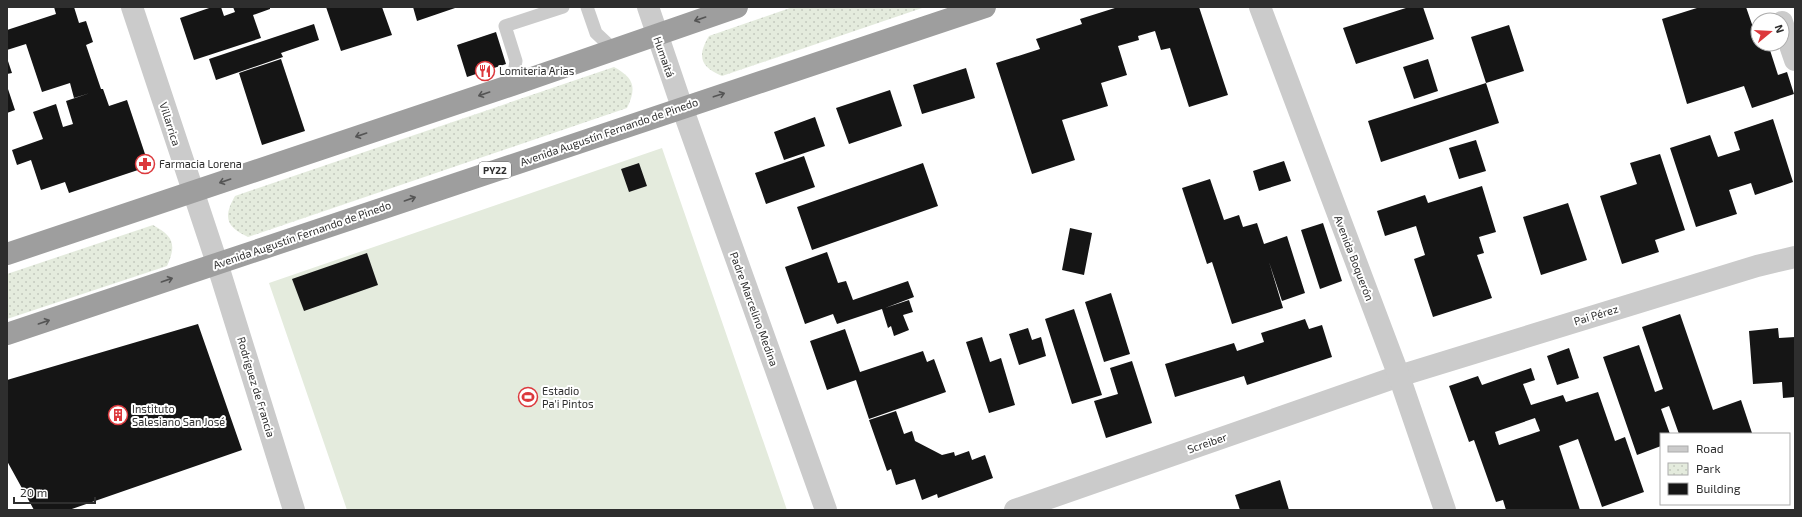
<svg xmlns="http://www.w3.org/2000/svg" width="1802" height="517" viewBox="0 0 1802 517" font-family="'Exo 2',sans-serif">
  <defs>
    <pattern id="park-dots" width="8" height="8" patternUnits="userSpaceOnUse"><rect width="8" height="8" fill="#e4ebdd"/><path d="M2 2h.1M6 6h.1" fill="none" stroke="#c4cabe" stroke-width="1.8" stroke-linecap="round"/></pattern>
  </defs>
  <rect width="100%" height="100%" fill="#fff"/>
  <path fill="#e4ebdd" d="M662,148l125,362h-440l-78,-227z"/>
  <path fill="url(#park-dots)" d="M793,7h132l-203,69c-22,-9 -25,-20 -13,-40z
    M614,67c20,11 23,20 13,41l-379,129c-22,-10 -25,-20 -13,-41z
    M153,225c20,11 24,19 14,41l-160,53v-45z"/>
  <path fill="#151515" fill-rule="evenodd" d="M54,7h20l5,16 7,-2 7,21 -7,3 15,44h2l6,17 18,-6 20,60 -3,8 -75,25 -4,-11 -24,8 -10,-30 -14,5 -5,-15 31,-11 -10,-27 23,-8 7,23 10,-3 -7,-23 24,-8 -16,5 -4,-15 -28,9 -16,-48 -19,6v-20l49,-16z
    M212,7h9l3,9 11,-4 -2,-5h37v2l-17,6 8,23 -67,22 -14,-42z
    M326,7h56l10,28 -51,16z
    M413,7h45l-41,14z
    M1118,7h81l29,88 -39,12 -19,-59 -9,2 -6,-19 -17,5 1,4 -21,6 9,29 -26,8 7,23 -46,14 13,40 -43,14 -36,-111 44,-14 -4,-10 46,-15 -2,-5z
    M1409,7h14l11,32 -78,25 -13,-36z
    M1700,7h46l9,26 3,-1v12h10l10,31 9,-3 7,22 -42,14 -8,-22 -57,18 -25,-85z
    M314,24l5,16 -38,13 2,4 -67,23 -7,-21z
    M1509,25l15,46 -38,12 -15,-46z
    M496,32l10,32 -39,13 -10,-32z
    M7,58l5,15 -5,1z
    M281,59l24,72 -43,14 -23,-72z
    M1428,59l10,32 -24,8 -11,-32z
    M966,68l9,30 -53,16 -9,-29z
    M1486,83l13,40 -118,39 -13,-41z
    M7,86l8,24 -8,3z
    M890,90l12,36 -53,18 -13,-36z
    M815,117l10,29 -41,14 -10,-28z
    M1773,119l20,63 -38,13 -4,-12 -22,7 8,24 -41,13 -26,-79 40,-13 8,22 22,-7 -6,-18z
    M1476,140l10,31 -27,8 -10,-31z
    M1660,154l25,76 -30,10 4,12 -37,12 -22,-68 37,-12 -7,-21z
    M804,156l11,31 -49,17 -11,-31z
    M1284,161l7,20 -32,10 -6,-20z
    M639,163l8,23 -18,6 -8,-23z
    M923,163l15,43 -126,44 -15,-43z
    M1210,179l14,41 15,-5 4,12 14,-4 7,21 23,-8 18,57 -23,8 -13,-39 14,46 -51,16 -20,-62 -5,2 -25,-76z
    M1482,186l14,46 -17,5 5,16 -7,2 15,43 -59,19 -19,-58 11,-4 -9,-29 -31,10 -8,-25 48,-16 3,8z
    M1568,203l19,57 -46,15 -18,-58z
    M1323,223l19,58 -22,8 -19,-59z
    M1070,228l22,5 -8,42 -22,-5z
    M827,252l11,31 8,-2 7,19 55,-19 6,16 -29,11 24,-8 4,12 -10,3 6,15 -15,6 -3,-10 -3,2 -6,-19 -45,15 -4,-10 -28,10 -20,-57z
    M367,253l11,32 -74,26 -12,-32z
    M1111,293l19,61 -26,8 -19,-60z
    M1074,309l28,86 -30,9 -27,-85z
    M1680,314l33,96 28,-10 11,33 -73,1 -10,-28 -8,3 9,25h-9v12l-24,9 -34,-98 36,-12 16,47 8,-3 -21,-62z
    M1305,319l4,10 13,-4 10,32 -85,28 -3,-9 -69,21 -10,-33 69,-21 3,8 27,-9 -3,-9z
    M198,324l44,126 -173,60h-35l-27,-49v-81z
    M1028,328l4,12 9,-3 5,19 -27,9 -10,-31z
    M1778,328l1,10 16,-1v60l-12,1 -1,-16 -29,2 -4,-53z
    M845,329l15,43 63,-21 4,11 7,-3 12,33 -77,27 -13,-39 -29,10 -17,-49z
    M982,337l8,25 11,-4 14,47 -26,8 -23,-71z
    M1569,348l10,30 -22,7 -10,-29z
    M1132,361l20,62 -46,15 -12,-37 24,-7 -8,-26z
    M1531,368l4,12 -12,4 8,21 32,-10 3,7 32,-10 17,49 10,-4 19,55 -42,15 -24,-68 -19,7 21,64h-74l-3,-10 -7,2 -22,-62 -5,2 -20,-56 29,-10 4,9zM1535,418l5,13 -41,14 -4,-13z
    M896,411l8,23 8,-3 3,10 27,14 12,-3 1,4 14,-5 3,9 13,-5 8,23 -55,20 -1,-4 -15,6 -7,-21 -19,6 -5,-16 -4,2 -18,-51z
    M1280,480l9,30h-49l-5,-15z"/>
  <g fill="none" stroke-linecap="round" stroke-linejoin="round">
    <path stroke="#cbcbcb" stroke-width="13" d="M587,7l9,26 17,16
      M512,85l4,-24 -11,-35 58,-19"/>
    <path stroke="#cbcbcb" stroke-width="22" d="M132,7l85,256 77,247
      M648,7l34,100 144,403
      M1782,22l13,38
      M1015,510l384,-134 358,-110 38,-9"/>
    <path stroke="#cbcbcb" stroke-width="22" d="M1260,7l139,369 46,134"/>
    <path stroke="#9e9e9e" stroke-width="22" d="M7,254l505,-169 225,-78
      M7,334l978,-327"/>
  </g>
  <defs><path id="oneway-shaft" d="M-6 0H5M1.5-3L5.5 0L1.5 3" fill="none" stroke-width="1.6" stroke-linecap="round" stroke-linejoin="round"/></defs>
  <g stroke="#555">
    <use href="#oneway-shaft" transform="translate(700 19) rotate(161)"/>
    <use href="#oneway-shaft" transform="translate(484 94) rotate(161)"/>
    <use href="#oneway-shaft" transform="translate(719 95) rotate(-18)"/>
    <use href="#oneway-shaft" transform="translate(361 135) rotate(161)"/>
    <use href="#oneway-shaft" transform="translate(225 181) rotate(161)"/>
    <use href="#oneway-shaft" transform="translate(410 199) rotate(-19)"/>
    <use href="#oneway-shaft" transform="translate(167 280) rotate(-19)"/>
    <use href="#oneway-shaft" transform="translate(44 322) rotate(-19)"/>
  </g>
  <defs>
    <g id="restaurant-ring" transform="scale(1)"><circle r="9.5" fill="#fff" stroke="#dc393d" stroke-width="1.5"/><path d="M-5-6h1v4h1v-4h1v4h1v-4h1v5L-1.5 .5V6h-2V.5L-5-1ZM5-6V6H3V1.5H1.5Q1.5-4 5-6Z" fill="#dc393d"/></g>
    <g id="pharmacy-ring" transform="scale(1)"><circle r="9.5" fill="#fff" stroke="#dc393d" stroke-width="1.5"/><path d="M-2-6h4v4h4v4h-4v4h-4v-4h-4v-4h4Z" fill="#dc393d"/></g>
    <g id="stadium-ring" transform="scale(1)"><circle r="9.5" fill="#fff" stroke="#dc393d" stroke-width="1.5"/><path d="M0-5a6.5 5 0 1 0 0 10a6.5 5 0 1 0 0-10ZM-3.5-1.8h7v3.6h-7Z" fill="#dc393d"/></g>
    <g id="building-ring" transform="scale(1)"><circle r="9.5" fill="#fff" stroke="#dc393d" stroke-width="1.5"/><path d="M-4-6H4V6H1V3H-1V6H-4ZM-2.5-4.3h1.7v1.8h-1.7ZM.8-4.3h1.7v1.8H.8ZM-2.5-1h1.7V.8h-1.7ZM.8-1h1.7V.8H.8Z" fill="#dc393d"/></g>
  </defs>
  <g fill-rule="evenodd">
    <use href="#restaurant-ring" x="485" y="71"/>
    <use href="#pharmacy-ring" x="145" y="164"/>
    <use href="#stadium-ring" x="528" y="397"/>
    <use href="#building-ring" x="118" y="415"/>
  </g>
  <g text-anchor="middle" stroke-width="4" stroke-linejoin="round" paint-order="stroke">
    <rect fill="#fff" stroke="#6d6d6d" stroke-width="1" x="479" y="162" width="32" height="16" rx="3"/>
    <g font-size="10" font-weight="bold" fill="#2e2e2e">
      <text x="495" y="174">PY22</text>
    </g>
    <g font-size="11" fill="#2e2e2e" stroke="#fff">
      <text transform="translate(664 57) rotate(71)" y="4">Humaitá</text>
      <text transform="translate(170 124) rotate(72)" y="4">Villarrica</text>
      <text transform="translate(609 132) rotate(-19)" y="4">Avenida Augustín Fernando de Pinedo</text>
      <text transform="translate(302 235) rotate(-19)" y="4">Avenida Augustín Fernando de Pinedo</text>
      <text transform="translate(1354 258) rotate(69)" y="4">Avenida Boquerón</text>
      <text transform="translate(754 309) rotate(70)" y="4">Padre Marcelino Medina</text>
      <text transform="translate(1596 315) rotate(-17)" y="4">Pai Pérez</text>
      <text transform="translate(256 387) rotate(73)" y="4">Rodríguez de Francia</text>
      <text transform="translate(1207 443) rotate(-19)" y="4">Screiber</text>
    </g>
    <g font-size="11" fill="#2e2e2e" stroke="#fff" text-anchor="start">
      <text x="499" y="75">Lomiteria Arias</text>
      <text x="159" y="168">Farmacia Lorena</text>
      <text x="542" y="395">Estadio<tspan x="542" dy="13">Pa'i Pintos</tspan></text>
      <text x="132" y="413">Instituto<tspan x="132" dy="13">Salesiano San José</tspan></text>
    </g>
  </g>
  <rect width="1802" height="517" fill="none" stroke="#2e2e2e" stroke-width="16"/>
  <rect x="1660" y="433" width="130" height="72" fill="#ffffff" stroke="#ababab"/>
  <rect x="1668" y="446" width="20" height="6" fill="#cbcbcb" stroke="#ababab"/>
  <text x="1696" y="453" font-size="12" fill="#2e2e2e">Road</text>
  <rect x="1668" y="463" width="20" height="12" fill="url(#park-dots)" stroke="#ababab"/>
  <text x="1696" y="473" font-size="12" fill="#2e2e2e">Park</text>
  <rect x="1668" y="483" width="20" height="12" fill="#151515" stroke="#ababab"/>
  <text x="1696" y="493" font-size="12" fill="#2e2e2e">Building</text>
  <g transform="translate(1770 32) rotate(72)"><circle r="19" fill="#ffffff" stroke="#ababab"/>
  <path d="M0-3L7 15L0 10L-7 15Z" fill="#dc393d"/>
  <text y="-6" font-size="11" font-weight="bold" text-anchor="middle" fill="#2e2e2e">N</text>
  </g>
  <path d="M14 497v6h81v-6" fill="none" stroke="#2e2e2e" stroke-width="2"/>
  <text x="20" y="497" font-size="12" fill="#2e2e2e" stroke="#ffffff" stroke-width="3" paint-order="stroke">20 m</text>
</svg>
